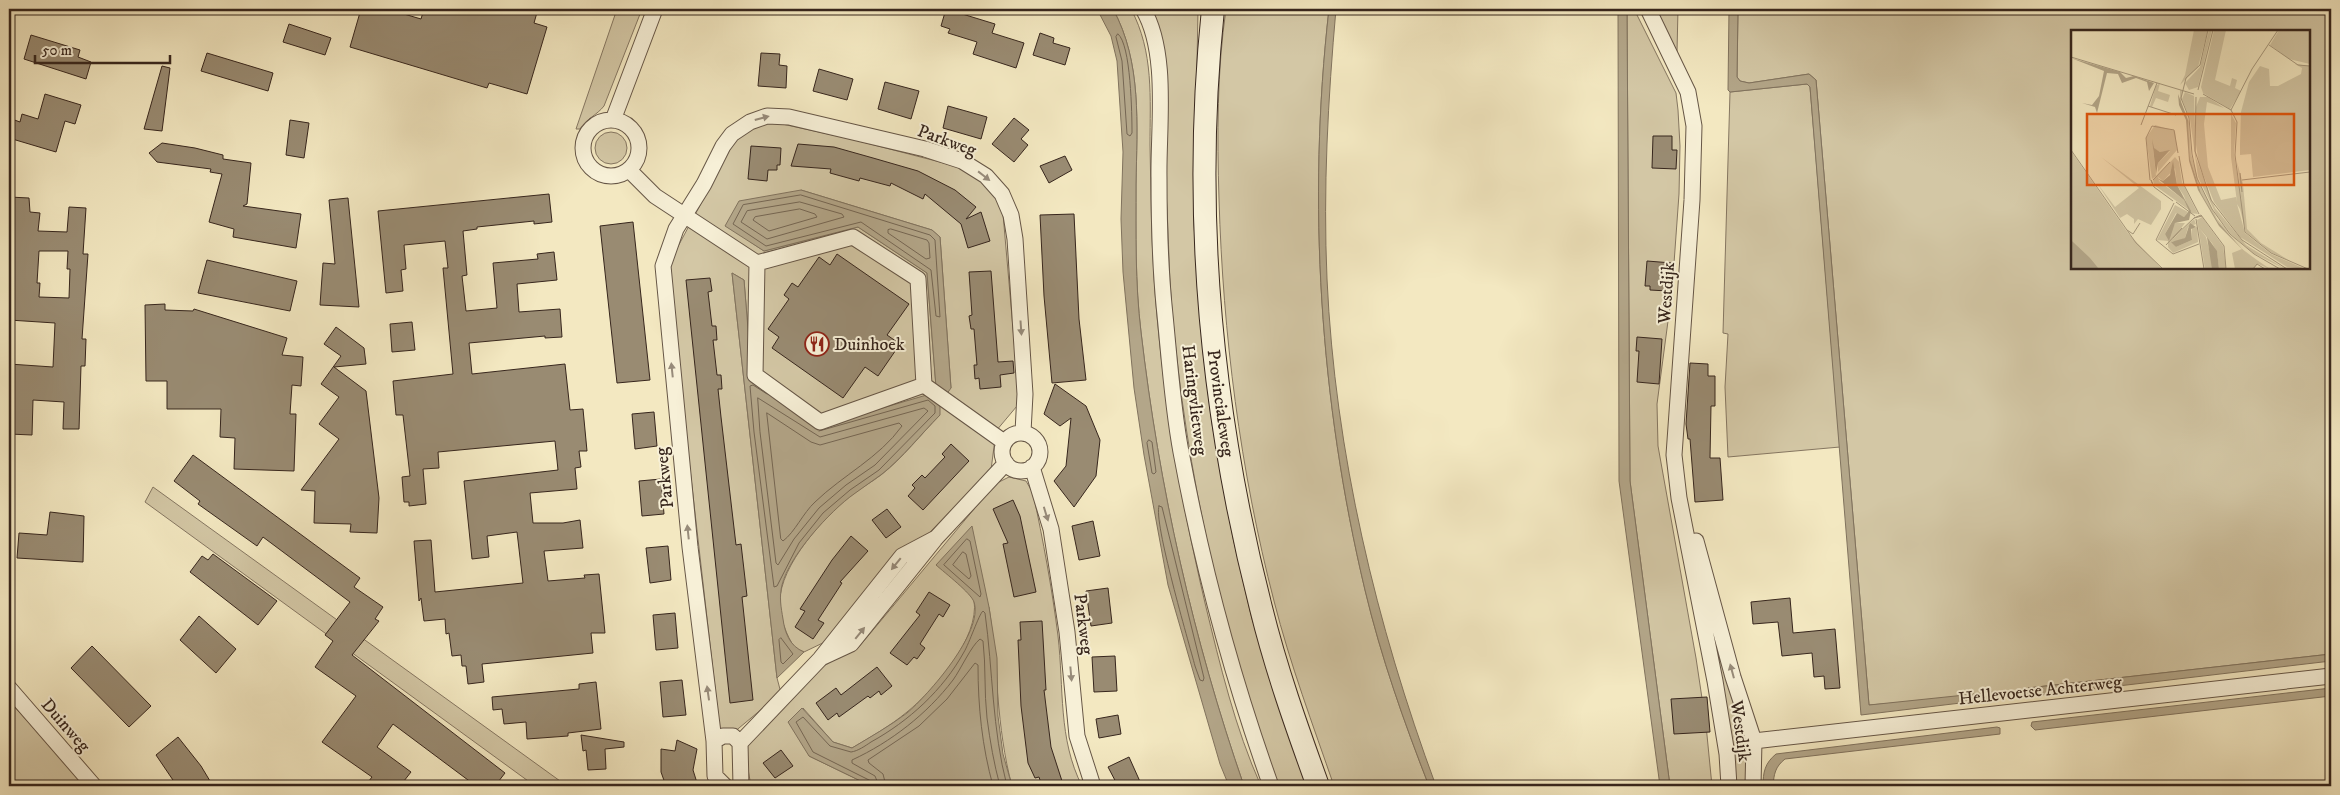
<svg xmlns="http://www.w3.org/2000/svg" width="2340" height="795" viewBox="0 0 2340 795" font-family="'IM FELL DW Pica',serif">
  <rect width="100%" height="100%" fill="#f3e8c1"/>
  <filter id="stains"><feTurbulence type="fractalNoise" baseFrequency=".004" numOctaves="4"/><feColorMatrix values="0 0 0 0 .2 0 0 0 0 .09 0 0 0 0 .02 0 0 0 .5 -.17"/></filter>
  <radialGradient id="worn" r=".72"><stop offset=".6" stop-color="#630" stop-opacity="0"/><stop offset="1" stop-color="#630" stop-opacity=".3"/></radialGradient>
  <path fill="#d3c7a5" stroke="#857661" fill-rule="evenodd" d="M617,9h25l-38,97c-7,9 -18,13 -24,23h-4z
    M1113,9h18c23,43 19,89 19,136 1,44 1,88 4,132 7,110 26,219 51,326 15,62 30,125 56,183h-17c-51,-147 -85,-299 -103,-454 -6,-49 -5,-99 -5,-148 1,-59 6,-122 -23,-175z
    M1150,9h48l-4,216 9,127 9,72 21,114 19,81 55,167h-28c-57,-151 -93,-315 -107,-476 -4,-43 -3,-87 -7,-131 -4,-57 -10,-113 -15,-170z
    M1226,9h103c-22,193 -9,392 36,581 16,67 39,132 64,196h-95c-21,-61 -44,-122 -60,-185 -34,-131 -51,-267 -55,-402 -2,-63 -2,-128 7,-190z
    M1627,9h7l42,84 2,17 2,36 -1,48 -7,97 -15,113 1,42 38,212 10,67 6,61h-42l-40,-305z
    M1655,9h23l-1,43z
    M1738,9h593v645l-303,34 -1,5 -158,12 -53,-625 -7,-6 -60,9 -9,-2 -3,-4zM2072,31h237v237h-237z
    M1807,84l3,3 30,360 -112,10 -3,-70 3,-53 -5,-1 7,-241z
    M773,122l78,17 112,29 29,18 11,28 16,183 -2,9 -21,25 -5,39 -62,63 -39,26 -61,81 -25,12 -9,-4c-9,-13 -15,-30 -15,-46 -1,-36 46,-88 73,-108 9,-7 19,-12 28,-19 22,-17 40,-41 59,-60l-119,11 -69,-48 -8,-98 -12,-7 45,405 4,15 -48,40 -13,-1 -53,-465 69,-129 13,-11zM801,190l131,40 8,7 11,151 -15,-1 -9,-114 -69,-46 -94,24 -15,-10z
    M595 148a16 16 0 1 1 32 0a16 16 0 1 1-32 0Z
    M1009,477l17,4 7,12c10,47 19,95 25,143 6,52 0,103 24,150h-70c-16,-59 -14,-119 -23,-179l-15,-7c6,38 -40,90 -67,112 -17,14 -36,25 -55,36l-19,-6 -30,-34 6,48 62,30h-120l-8,-45c35,-35 68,-75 115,-93l137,-164z
    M153,487l414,299h-32l-390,-284z
    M1690,541l53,193 4,26 -1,26h-14z
    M9,701l78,85h-78z"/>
  <path fill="#b3a689" stroke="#81735e" d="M1097,9h16c29,53 24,116 23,175 0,49 -1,99 5,148 18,155 52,307 103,454h-15l-9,-22 -52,-179 -24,-130 -10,-67 -11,-116 -2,-53 2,-67 -6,-91 -6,-25z
    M1329,9h7c-8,90 -13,180 -9,270 8,174 49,345 109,507h-7c-25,-64 -48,-129 -64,-196 -45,-189 -58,-388 -36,-581z
    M1618,9h9l3,472 40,305h-10l-41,-305z
    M1729,9h9l-1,68 3,4 9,2 60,-9 7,6 53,625 125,-13 2,3 -2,4 -133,16 -51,-628 -3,-3 -77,8 -2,-2z
    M801,190l131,40 8,7 11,151 -5,7 -10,-8 -9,-114 -69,-46 -94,24 -39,-25 14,-25z
    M732,273l12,7 8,98 69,48 109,-32 10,9v12c-19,19 -37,42 -58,59 -9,7 -19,13 -28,20 -24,17 -65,62 -72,91 -3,12 -1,22 1,34 2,15 7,27 21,33l-27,26z
    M972,526l17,81 8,51 1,58 5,38 9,32h-141l-62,-30 -21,-34 14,-14 31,34 19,6c18,-11 38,-22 55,-35 21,-18 77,-81 67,-111 -3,-9 -29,-29 -38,-37z
    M2331,654v7l-298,35 -6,-2 1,-6z
    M2331,688v8l-296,34 -4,-4 1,-4z
    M1997,727l3,1v6l-215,25c-10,8 -11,15 -12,27h-10c0,-14 2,-23 13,-32z"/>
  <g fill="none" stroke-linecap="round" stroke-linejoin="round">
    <path stroke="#756653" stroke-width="1" d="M1118,34c13,10 14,81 14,99l-2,3 -3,-2 -5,-73 -6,-24z
      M801,195l129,40 5,5 5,77 -4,-1 -5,-46 -70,-48 -95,24 -33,-22 10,-19z
      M800,202l42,12 2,3 -77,22 -26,-17 6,-11z
      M800,209l15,5 2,3 -48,14 -16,-11 2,-3z
      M891,229l36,11 2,3 1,15 -4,1 -38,-26v-3z
      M767,394l-14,-9 -3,1 4,46 20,155 3,-1 22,-43 24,-30 27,-23 29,-20 56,-57v-7l-7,-6 -109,31
      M758,398l62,39 104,-29 4,3 -53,54 -29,20 -27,23 -25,31 -16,26 -2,-2 -16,-131z
      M767,413l44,29 9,3 79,-22 3,3c-23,32 -59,49 -87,76 -12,11 -20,30 -32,39l-2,-2z
      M1149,440l3,2 4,30 -2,2 -2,-1 -5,-30z
      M1159,506l3,1 42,171 -1,3 -3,-1 -5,-14c-6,-23 -42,-145 -36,-160z
      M967,539l3,2 11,53 -1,3 -36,-32z
      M963,552l3,2 5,22 -2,3 -16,-14z
      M781,638l12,16 -10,10 -2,-2 -2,-22z
      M872,786l-1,-5 -58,-29 -17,-30 7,-5 27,29 21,6c7,-1 14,-6 20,-10 38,-21 72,-52 93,-90 5,-8 15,-38 19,-41l2,2c8,58 7,116 22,173
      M879,786l-4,-10 -23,-13v-3c39,-18 75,-46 101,-80 8,-11 18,-34 27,-41l3,2c3,25 1,51 4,77 3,23 7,46 13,68
      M886,786l-3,-12 -14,-11 -1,-3 51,-34 28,-27 28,-36 3,2c0,42 4,81 15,121"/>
  </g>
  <path fill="#998b72" stroke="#37261d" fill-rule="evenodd" d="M361,9h26l34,10 3,-10h114l-4,14 13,4 -20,67 -38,-11 -2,5 -137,-41z
    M946,9l49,15 -3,9 32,10 -8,25 -43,-14 4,-12 -29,-9 2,-4 -9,-3z
    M289,24l42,14 -6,17 -42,-13z
    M1040,33l14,5 -1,5 17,5 -5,17 -32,-10z
    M31,35l49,15 -2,7 13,5 -5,17 -62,-20z
    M207,53l66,20 -5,18 -67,-20z
    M761,53l19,1 -1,11 8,1 -1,22 -28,-2z
    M162,66l8,2 -8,63 -18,-2z
    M819,69l34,10 -6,21 -34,-9z
    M885,82l34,9 -8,28 -33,-10z
    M45,94l36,11 -6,19 -10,-3 -9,31 -47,-14v-20l11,4 2,-8 16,5z
    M948,106l39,11 -6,22 -38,-11z
    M1014,118l15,12 -8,9 7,6 -14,17 -22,-18z
    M290,120l19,3 -5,35 -18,-3z
    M1653,136h19v14h5l-1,19 -24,-1z
    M162,143l33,5 28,7v4l28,4 -4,41 -4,2 58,8 -5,34 -63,-11 1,-8 -25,-7 13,-48 -12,-2 1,-3 -54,-7 -8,-9z
    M798,144l36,3 39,11 45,13 37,19 21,17 -10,12 15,-7 9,29 -22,7 -7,-24 -36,-30 -2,5 -32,-16 -1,3 -30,-8 -1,3 -29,-8 1,-4 -40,-3z
    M751,146l30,2 -1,17h-3v5h-9l-1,11 -19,-2z
    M1065,156l7,14 -23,13 -9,-17z
    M549,194l3,28 -18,2v-3l-57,6v2l-14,2 4,44 -5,1 4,35 31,-3 -4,-45 45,-4 -1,-5 17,-2 3,28 -40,4 2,28 41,-3 2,28 -17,1v-2l-76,7 3,31 93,-10 5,46 13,-1 4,42h-8l2,16 -6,1 2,21 -47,4 3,30h30l17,-3 3,28 -39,3 4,30 37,-3 -1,-3 15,-1 6,59h-14l2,20 -111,11 2,18 -16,2 -2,-18h-4l-1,-11 -9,1 -3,-23 -3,1 -1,-15 -21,2 -3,-23 -2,3 -5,-60 17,-1 4,52 88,-9 -6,-51 -30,4 2,21 -17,2 -8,-78 94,-11 -3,-29 -117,11 1,16 -16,1 3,35 -17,2v-4h-5l-2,-25 8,-1 -7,-61h-7l-3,-34 60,-7 -10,-106h5l-3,-27 -41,4 2,24 -5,1 2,21 -17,2 -8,-82z
    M9,197l20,1 1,14 10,1 -2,18 29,1 2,-25 17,1 -3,46h5l-6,85h4l-1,27h-4l-2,63h-16l1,-27 -31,-2 -1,35 -23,-1v-70l44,3 2,-44 -46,-3zM39,251h29l-1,18h3l-1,29 -30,-1 1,-14h-3z
    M348,198l11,109 -39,-2 3,-42 12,1 -6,-64z
    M1074,214l5,105 7,61 -34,3 -8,-87 -4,-81z
    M633,222l17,158 -33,3 -17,-157z
    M837,254l72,50 -22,31 13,9 -22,32 -13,-9 -22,31 -71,-50 7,-11 -11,-8 21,-30 -5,-4 8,-12 6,4 21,-30 11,8z
    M207,260l90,21 -7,30 -92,-18z
    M1647,261l25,2 -4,28 -18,-1v-4h-5z
    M991,271l7,91 15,-1 1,12 -14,2 1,12 -21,2 -1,-11 -4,1 -1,-14h3l-3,-36h-3l-2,-13 3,-1 -3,-43z
    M710,278l2,13 -4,1 4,34h4l1,14h-4l4,35h4l1,14h-4l3,28 15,128 5,-1 6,52 -5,1 11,103 -23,3 -44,-423z
    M165,304v6l28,1 1,-2 93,29 -5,17 21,2 -2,29 -9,-1 -2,29h6l-2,57 -60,-2 1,-31 -15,-1 1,-28h-54v-28h-21l-1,-76z
    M412,322l3,28 -23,2 -2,-28z
    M336,327l28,21 2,16 -32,3 32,24 13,107 -2,35 -27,-1 1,-8 -37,-1 1,-32 -14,-1 38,-51 -20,-15 20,-27 -18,-13 20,-28 -17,-12z
    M1637,337l25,2 -3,45 -22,-2 2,-31h-3z
    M1690,363l18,1v12h7v30h-4l-1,52h10l3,42 -28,2 -5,-63h-2l-2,-15z
    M1055,384l31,22 14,34 -4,36 -22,31 -20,-26 12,-15 5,-48 -11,8 -16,-12z
    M654,412l3,34 -22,3 -3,-35z
    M951,444l18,17 -46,49 -15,-14 7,-8 -3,-3 10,-10 3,3 20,-21 -3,-3z
    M193,455l167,123 -6,9 29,20 -8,12 4,2 -27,34 153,118 -10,13h-19l-83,-62 -16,23 34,25 -11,14h-35l7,-9 -50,-35 34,-46 -41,-29 18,-26 -8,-6 25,-33 -87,-65 -6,9 -59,-42 2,-3 -26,-20z
    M661,479l3,35 -22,2 -3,-35z
    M1013,500l7,16 16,76 -22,5 -11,-53 5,-1 -15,-34z
    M887,509l14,18 -15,11 -14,-18z
    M50,512l34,4 -1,46 -66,-4 2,-25 28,2z
    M1093,521l7,35 -21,4 -7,-34z
    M851,536l17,15 -28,31 2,1 -24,37 6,3 -11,16 -18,-12 10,-16 -5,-2 32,-49z
    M668,546l3,34 -21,3 -4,-35z
    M213,554l64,47 -19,24 -68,-53 12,-16 6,4z
    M1108,588l4,35 -21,3 -5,-35z
    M929,592l21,13 -7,12 -4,-3 -19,30 5,4 -8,11 -3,-2 -7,8 -17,-12 30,-38 -4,-3z
    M1790,598l3,35 42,-4 5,59 -15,1 -1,-13 -10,1 -2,-24 -30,3 -4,-34 -25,2 -2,-22z
    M675,613l3,35 -22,2 -3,-35z
    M199,616l37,33 -20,24 -36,-33z
    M1042,621l4,69h-2l7,57 11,34 -16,5h-4l-3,-9 -4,1 -7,-15 -7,-57 -3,-66h3l-1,-18z
    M92,646l59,60 -22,21 -58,-59z
    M1115,656l2,35 -23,1 -2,-35z
    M877,667l15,19 -11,9 -2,-4 -9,7 -2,-2 -29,21 -2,-4 -9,7 -12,-17 20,-15 5,7z
    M682,680l4,35 -23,2 -3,-35z
    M596,682l5,47 -33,4v3l-41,3 -1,-17 -22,2 -2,-15 -9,1 -1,-13 87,-8v-5z
    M1707,697l3,35 -36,2 -3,-35z
    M1118,715l3,19 -22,4 -3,-19z
    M581,735l43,7v5l-19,2 1,20 -18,1 -2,-20 -3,1z
    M178,737l23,29 9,15 -9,5h-24l-21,-31z
    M677,740l20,9 -4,21 5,16h-32l-5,-14v-23l14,2z
    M781,750l12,16 -18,12 -12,-15z
    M1129,757l13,29h-24l-10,-19z"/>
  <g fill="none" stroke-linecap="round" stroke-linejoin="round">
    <g stroke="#665646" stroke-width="17">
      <path id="street" d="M1143,9c26,44 15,119 16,169 0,42 1,85 5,127 5,48 8,99 17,147 21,113 51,225 90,334
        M1648,9l40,83 6,34 -2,74 -18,255 5,43 36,183 12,73 2,32
        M583 148a28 28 0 1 1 56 0a28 28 0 1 1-56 0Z
        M613,120l42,-111
        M629,170l26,26 102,67 96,-26 65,42 6,106 -104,37 -65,-47 2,-112
        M924,385l80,57
        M1002 452a19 19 0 1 1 38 0a19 19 0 1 1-38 0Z
        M1032,467l19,62 16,103 10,104 16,50
        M1696,541l37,136 21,64 -1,45
        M823,657l28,-13 85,-106 70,-75
        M9,688l85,98
        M714,741l-24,-194 -27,-281 13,-37 28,-45 19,-38 9,-12 18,-12 17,-6 22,1 136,32 37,12 24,15 16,18 9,21 4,24 10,155 -2,38
        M1754,741l577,-65
        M740,743l80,-84 82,-103 34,-18
        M725,786l-10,-10 -1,-35 9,-5h10l7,7 1,43"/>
    </g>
    <g stroke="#37261d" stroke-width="24">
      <path id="secondary" d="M1213,9c-21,201 -2,404 48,599 15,61 36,120 57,178"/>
    </g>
    <use href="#street" stroke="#f7f0d7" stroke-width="15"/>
    <use href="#secondary" stroke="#f7f0d7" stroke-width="22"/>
  </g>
  <defs><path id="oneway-solid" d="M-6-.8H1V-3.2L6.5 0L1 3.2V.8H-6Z" transform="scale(1.25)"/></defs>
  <g fill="#978b7a">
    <use href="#oneway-solid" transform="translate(762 118) rotate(-15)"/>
    <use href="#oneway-solid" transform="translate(984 176) rotate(38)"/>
    <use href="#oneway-solid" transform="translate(1021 328) rotate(86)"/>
    <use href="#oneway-solid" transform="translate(672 370) rotate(-96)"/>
    <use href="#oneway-solid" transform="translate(1046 514) rotate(73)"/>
    <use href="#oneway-solid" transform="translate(688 532) rotate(-96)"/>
    <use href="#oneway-solid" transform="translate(896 564) rotate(129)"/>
    <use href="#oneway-solid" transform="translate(860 633) rotate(-51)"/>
    <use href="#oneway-solid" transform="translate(1732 671) rotate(-105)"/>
    <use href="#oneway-solid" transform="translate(1071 674) rotate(85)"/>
    <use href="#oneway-solid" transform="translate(708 693) rotate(-98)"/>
  </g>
  <defs>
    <g id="restaurant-ring" transform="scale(1.25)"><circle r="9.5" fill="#f7f0d7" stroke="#8f2418" stroke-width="1.5"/><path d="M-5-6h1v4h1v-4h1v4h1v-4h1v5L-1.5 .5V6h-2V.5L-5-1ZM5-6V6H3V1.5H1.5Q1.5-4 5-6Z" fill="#8f2418"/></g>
  </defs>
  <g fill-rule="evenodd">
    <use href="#restaurant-ring" x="817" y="344"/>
  </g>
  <g text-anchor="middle" stroke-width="4" stroke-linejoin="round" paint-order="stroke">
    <g font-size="18" fill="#37261d" stroke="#f7f0d7">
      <text transform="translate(947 140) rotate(20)" y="6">Parkweg</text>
      <text transform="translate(1666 293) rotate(-86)" y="6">Westdijk</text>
      <text transform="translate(1195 400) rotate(83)" y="6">Haringvlietweg</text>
      <text transform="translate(1221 403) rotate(82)" y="6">Provincialeweg</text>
      <text transform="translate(664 478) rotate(-96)" y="6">Parkweg</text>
      <text transform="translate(1084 624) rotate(83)" y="6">Parkweg</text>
      <text transform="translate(2040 690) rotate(-6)" y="6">Hellevoetse Achterweg</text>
      <text transform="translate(66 725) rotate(49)" y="6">Duinweg</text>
      <text transform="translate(1741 731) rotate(82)" y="6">Westdijk</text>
    </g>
    <g font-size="18" fill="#37261d" stroke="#f7f0d7" text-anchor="start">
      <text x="834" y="350">Duinhoek</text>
    </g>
  </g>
  <g transform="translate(2071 30)">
    <rect width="239" height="239" fill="#f3e8c1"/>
    <path d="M123,0h14l-10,37 -18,18 5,-10zM138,0h3l-14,57 -9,3 -4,-7 15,-16zM143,0h12l-11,50 15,6 2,-8 5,2 -2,8 6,3 -11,18 -27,-16 -2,-6zM208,0h31v34l-21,-5 -19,-14zM224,34l15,2v104l-57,7 -2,-23 -11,1v-11l1,-32 8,-30 11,-16 9,3 1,17h8l23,-12 1,-6zM89,53l-2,8 12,4 -2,7 -12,-4 -4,9 -2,-1 6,-20zM109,60l2,1 -1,12 8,19 2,32 8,29 18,36 28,31 -27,-28 -17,-29 -11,-34 -2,-39 -8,-16zM114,62l9,4 2,62 19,50 31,37 39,24 -32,-16 -22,-19 -15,-20 -18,-37 -8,-58 -8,-20zM129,67h8l16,11 -17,-6 -3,22 4,43 13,33 15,-3 1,5 -6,-45v-43l5,9 -2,31 8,51 -5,-43 6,22 4,45 14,14 29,18 -20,-9 -24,-20 -6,-23 -3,-5 8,29 26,21 34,15 -18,-2 -47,-30 -26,-35 -15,-38 -3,-19v-38zM84,95l20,6 2,19 -19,22v-9l12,-12 -10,1 -7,-4 3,28 -4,3 -6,-41zM0,121l57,82 34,36h-63l-28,-29zM30,127l60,44v8l-10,16 -13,-6 -4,5v-5l-7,-5 -7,4 -23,-35 18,24 24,-19zM104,127l4,5 3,20 16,32 -8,-1 -6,-17 -7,-11 -2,-17 -12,13 -5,-4 1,4 25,19 5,10 -35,-25 -1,-5zM104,175l13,7 -4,5 -8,-4 -11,21 5,5 -1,-5 6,-11h10l-12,16 21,-20 2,5 -8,3 -3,11 -8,4 -5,-1 4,6 16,-7v-12l5,-1 1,15 -25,11 -5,-6v-6l-11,-1zM131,187l21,29 3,23h-7l-2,-17 -5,-9 -12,-14 6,8 6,24v8h-7l-8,-49zM171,219l15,11 13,9 -12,-5 -5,5h-18l-3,-16z" fill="#d3c7a5"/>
    <path d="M0,28l49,14 6,6 8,-2 20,7 -5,8 -2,-9 -11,-4 -14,5 -4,-9 -11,-1 -10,40 -2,-6 -13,-4 10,2 7,-9 5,-25zM107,64l10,26 2,39 11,34 17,29 26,29 -25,-25 -21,-36 -9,-29 -3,-41 -7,-15zM81,109l2,9 6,4 10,-2 -12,13 -2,11zM102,131l4,24 14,26 -2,9 -14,3 -6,18 -4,-7 12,-21 7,4 5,-6 -5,-11 -27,-22 6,3 7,-6zM119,193l6,4 -5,2 1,11 -16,7 -5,-5 14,-4zM127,194l19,27 2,18h-7l-5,-32zM0,210l19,18 9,11h-28z" fill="#b3a689"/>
    <path fill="none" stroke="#a89a7f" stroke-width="1" d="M137,0l-8,35 -14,13 -5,20 8,20 3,36 5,24 15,31 18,25 24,20 26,15M198,15l29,20 12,1M0,27l123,37M127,60l15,-60M132,64l28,16 6,12 -2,33 10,77 26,21 37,16M125,67l-1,54 16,49 31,40 45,29M77,76l28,9M160,80l21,-41 26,-39M70,95l16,-42M0,120l65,93 27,26M108,126l5,29 15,29M169,143l2,19M79,150l-4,-42 6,-12 22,4 4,23M82,150l17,-18M171,150l68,-8M82,155l-2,-5 3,7 19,14M105,172l19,14M103,173l-18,37 17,14 26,-10M131,186l-8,2 7,-3 23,31 2,23M125,189l8,50M56,200l6,4 7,-11M102,208l21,-20M95,215l16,-17M182,239l4,-5 8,5"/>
    <path fill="#df560d" fill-opacity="0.15" stroke="#df560d" stroke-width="2.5" d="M16,84h207v71h-207z"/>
    <rect width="239" height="239" fill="none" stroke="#37261d" stroke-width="2.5"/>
  </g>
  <rect width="2340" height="795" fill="none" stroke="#f3e8c1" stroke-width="30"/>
  <rect x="10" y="10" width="2320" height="775" fill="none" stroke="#37261d" stroke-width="2.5"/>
  <rect x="15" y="15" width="2310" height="765" fill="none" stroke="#37261d"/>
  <path d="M35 55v8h135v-8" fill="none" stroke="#37261d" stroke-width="2.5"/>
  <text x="42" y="55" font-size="15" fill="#37261d" stroke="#f7f0d7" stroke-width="4" paint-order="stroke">50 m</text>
  <rect width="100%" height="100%" filter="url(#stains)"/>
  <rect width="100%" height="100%" fill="url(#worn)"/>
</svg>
